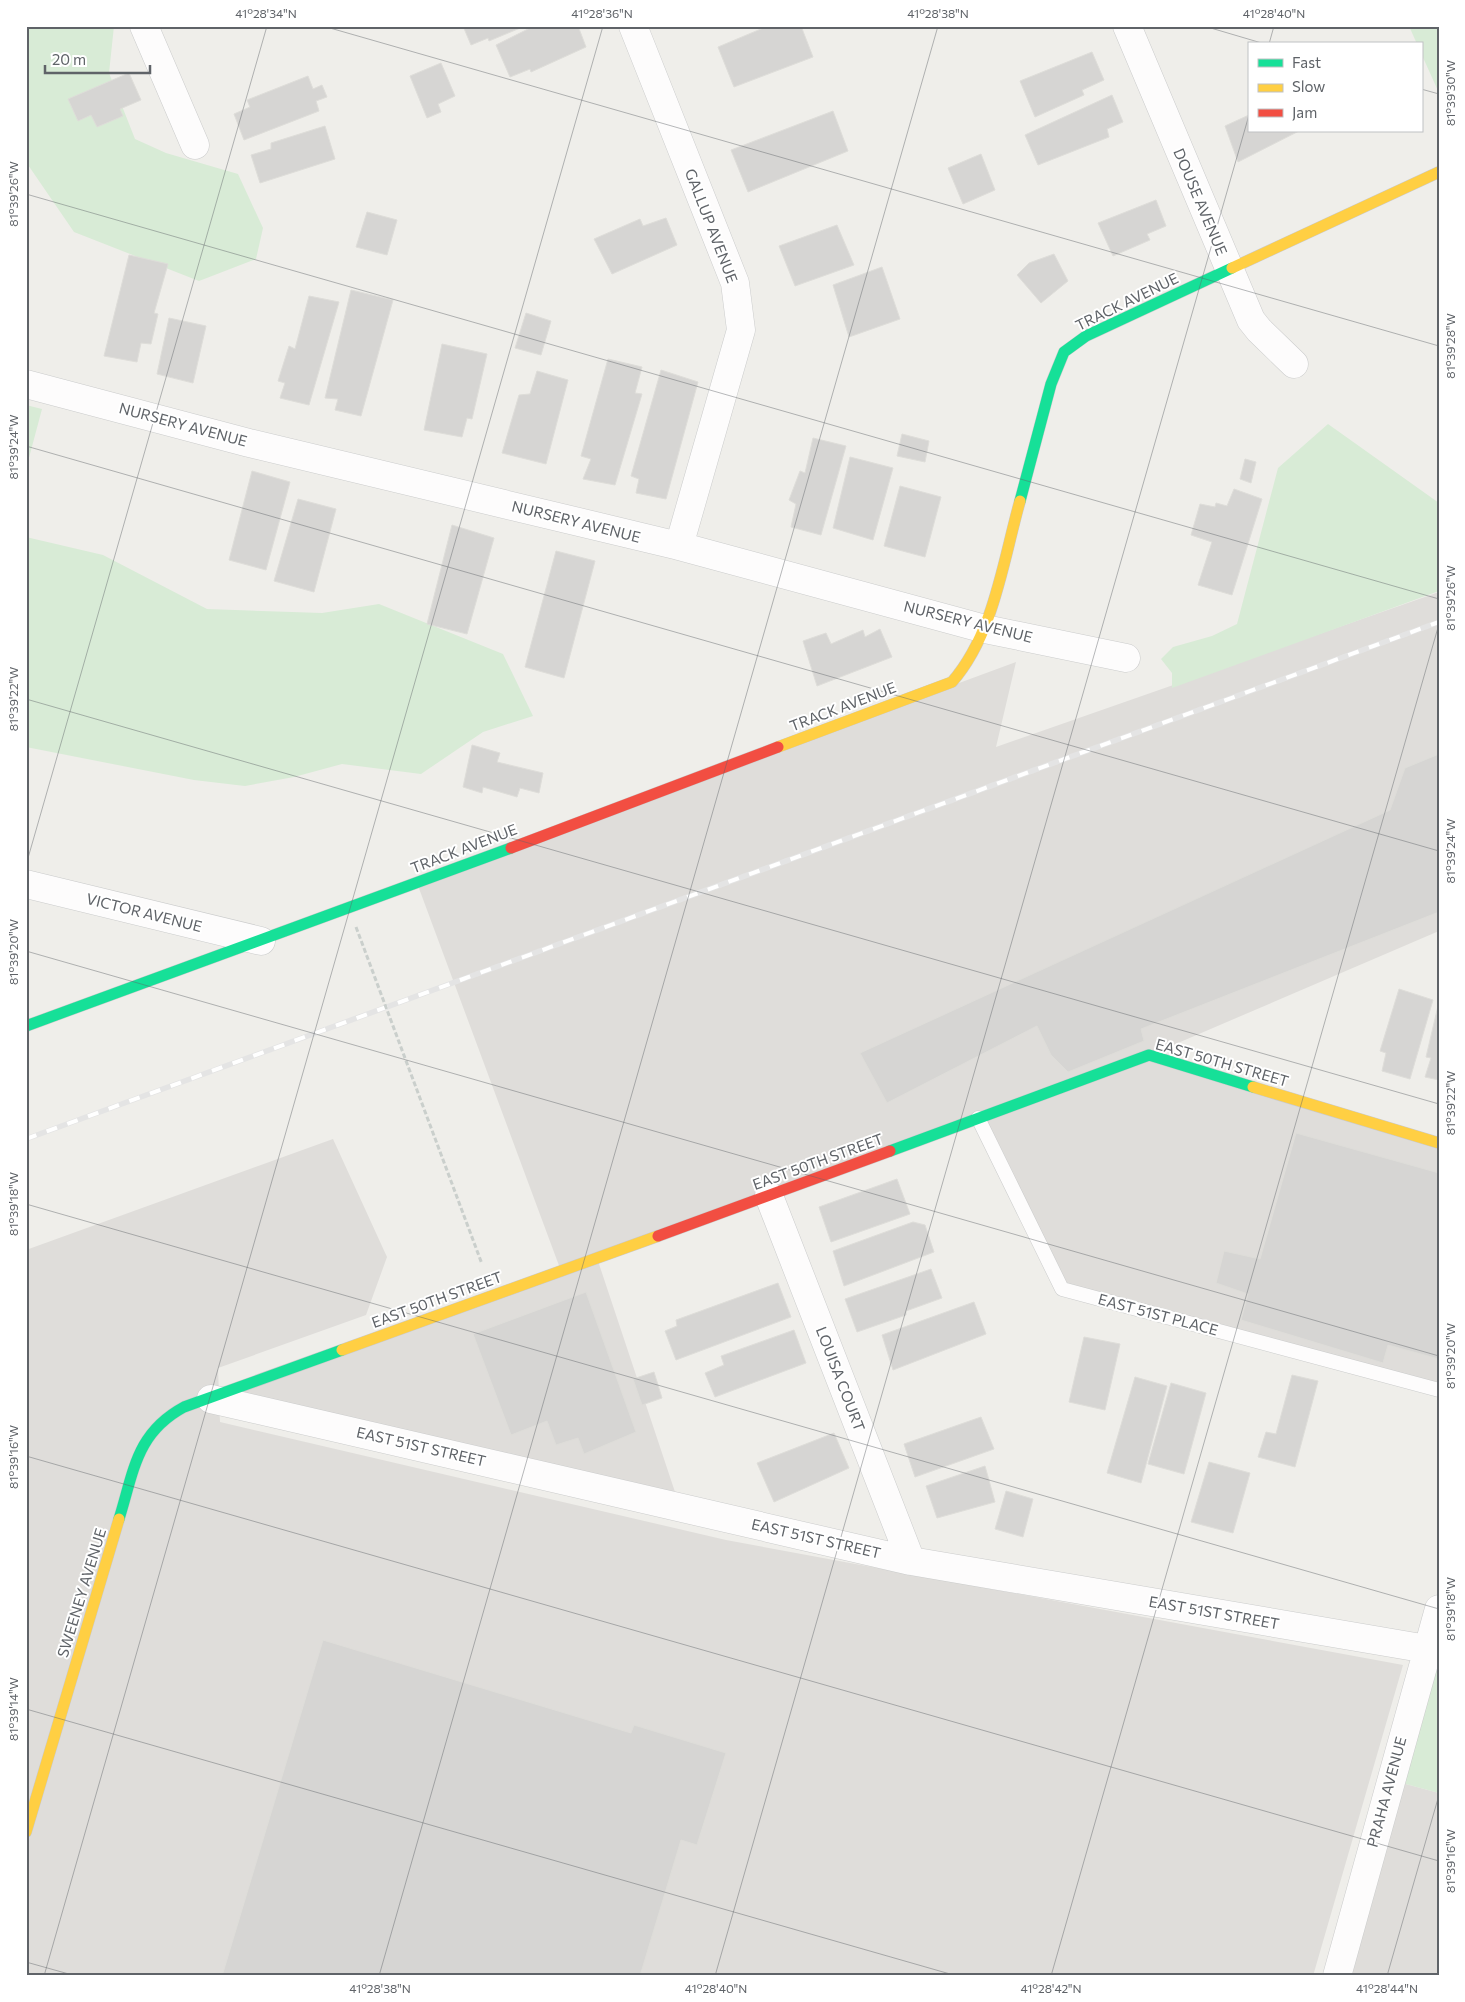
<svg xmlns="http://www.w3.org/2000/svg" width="1465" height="2002" viewBox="0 0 1465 2002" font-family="Commissioner,sans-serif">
  <rect width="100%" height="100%" fill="#efeeea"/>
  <path fill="#dfddda" d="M1439,592v339l-289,124 289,88v247l-377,-101 -84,-171 -381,140 83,249 -461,-106 1,21 506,118 677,125 -90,311h-1287v-726l307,-111 54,118 -21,58 -148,53 1,27 342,-124 -144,-388 599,-221 -20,85z
    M1391,1780l48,13v183h-102z"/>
  <path fill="#d8ebd6" d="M26,26h88l-5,47 26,66 31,14 72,21 25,54 -7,31 -57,22 -125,-49 -48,-70z
    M1409,26h30v67l-18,-40v-9h-4z
    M26,405l16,4 -16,60z
    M1328,424l111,79v88l-267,97v-15l-11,-14 12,-12 39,-11 25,-12 41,-156z
    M26,537l77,18 104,54 115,4 57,-9 124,50 30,62 -50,16 -62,42 -79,-10 -48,13 -49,9 -51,-6 -168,-33z
    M1439,1609v184l-48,-13z"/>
  <path fill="#d6d5d3" stroke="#deddd9" d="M463,26h62l-36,15 -1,-3 -17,7z
    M534,26h44l8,21 -55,25 -1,-3 -20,8 -14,-32z
    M768,26h33l12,31 -79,30 -16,-40z
    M1092,52l12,28 -22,10 2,5 -49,22 -15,-36z
    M441,63l14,33 -17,8 3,8 -14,6 -17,-42z
    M129,73l12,27 -21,9 3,7 -26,11 -6,-12 -13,6 -10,-22z
    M308,76l5,13 9,-4 5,12 -11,4 3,10 -75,29 -10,-26 16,-7 -3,-7z
    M1112,95l11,27 -16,7 2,8 -71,28 -13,-30z
    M833,111l15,40 -100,41 -17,-42z
    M1249,115v16h50l-61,31 -13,-36z
    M325,126l10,33 -75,24 -9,-28 20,-6v-6z
    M981,154l14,36 -32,14 -15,-36z
    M1156,200l10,26 -19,8 3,6 -37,16 -15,-33z
    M367,212l30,8 -10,35 -31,-8z
    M666,218l11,27 -65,29 -18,-35 46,-20 3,7z
    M837,225l17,40 -59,21 -16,-40z
    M1054,254l14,27 -27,22 -24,-28 12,-12z
    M129,255l39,9 -14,49 4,1 -7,30 -10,-1 -4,19 -33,-6z
    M882,267l18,52 -51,18 -16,-52z
    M351,290l42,10 -32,116 -26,-6 3,-11 -13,-1z
    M309,296l30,6 -30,103 -29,-7 5,-15 -7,-2 11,-35 6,3z
    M526,313l25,8 -10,34 -26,-7z
    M169,318l37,8 -13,57 -36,-9z
    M442,344l45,10 -15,65 -5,-1 -5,19 -38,-7z
    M608,359l34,8 -7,26 7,1 -27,91 -32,-6 8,-20 -10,-3z
    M661,370l37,12 -32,117 -30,-6 3,-14 -8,-3z
    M537,371l31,9 -22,84 -44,-11 17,-58 11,-1z
    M902,434l27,7 -4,21 -28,-6z
    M813,438l33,8 -25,89 -30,-8 5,-23 -7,-4 11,-29 5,2z
    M850,457l43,11 -20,72 -40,-12z
    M1245,459l11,3 -5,21 -11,-4z
    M252,471l38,11 -24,88 -37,-10z
    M900,486l41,11 -16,60 -41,-11z
    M1234,489l28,10 -30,96 -34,-10 14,-43 -21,-7 9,-31 15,3 1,-4 11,3z
    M298,499l38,10 -22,83 -40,-11z
    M452,525l42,13 -27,96 -40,-10z
    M556,551l39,10 -31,117 -39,-11z
    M880,629l12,28 -75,29 -14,-45 23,-8 5,11 32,-14 2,7z
    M472,745l28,8 -3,9 46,11 -4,20 -19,-5 -3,9 -34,-10 -1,6 -19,-6z
    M1439,754v158l-298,117 3,12 -76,31 -17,-17 -14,-29 -150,77 -27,-50 530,-243 15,-42z
    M1399,989l34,11 -23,79 -28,-8 4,-18 -6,-2z
    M1438,1006h1v74l-14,-3 6,-19 -5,-1z
    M1296,1133l143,40v186l-51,-14 -5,18 -142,-43 7,-26 -32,-11 8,-32 36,8z
    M897,1179l13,35 -79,28 -12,-35z
    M913,1222l12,3 9,27 -90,34 -11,-35z
    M931,1269l11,29 -36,13v4l-49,17 -12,-33z
    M778,1283l13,34 -115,43 -11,-29 12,-5 -1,-6z
    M586,1292l50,140 -52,22 -6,-16 -22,7 -9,-24 -36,14 -38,-101z
    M974,1302l12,32 -93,36 -11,-35z
    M794,1330l12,33 -91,34 -10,-24 19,-8 -3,-9z
    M1084,1337l36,7 -15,66 -36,-8z
    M654,1372l8,26 -20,7 -9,-26z
    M1292,1375l26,6 -23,86 -37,-10 8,-25 10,2z
    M1135,1377l32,9 -26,97 -34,-10z
    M1171,1383l35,10 -22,81 -36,-10z
    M981,1417l13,32 -79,28 -11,-33z
    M834,1433l15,35 -75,34 -17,-39z
    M1209,1462l41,11 -17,60 -42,-11z
    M985,1466l10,36 -58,16 -11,-32z
    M1006,1491l27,8 -10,38 -28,-8z
    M323,1640l308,93 3,-8 92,28 -29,92 -16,-5 -41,136h-418z"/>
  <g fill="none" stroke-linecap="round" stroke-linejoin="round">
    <g stroke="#cbcccc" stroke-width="15">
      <path id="lane" d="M978,1118l84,171 377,101"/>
    </g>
    <g stroke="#cbcccc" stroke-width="29">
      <path id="street" d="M144,26l51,119
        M633,26l102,257 6,47 -62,216
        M1127,26l124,294 8,10 35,34
        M26,384l223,59 430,103 306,83 141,29
        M26,884l235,57
        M769,1196l142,365
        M211,1399l700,162 516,88
        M1337,1976l102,-367"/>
    </g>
    <g stroke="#cacacb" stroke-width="12">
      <path id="fast" d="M1020,501l31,-117 13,-32 22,-16 146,-68
        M26,1026l485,-178
        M890,1151l259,-96 104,32
        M119,1519c15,-48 17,-86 65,-112l158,-57"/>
    </g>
    <g stroke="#cacacb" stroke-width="12">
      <path id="slow" d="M1232,268l207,-96
        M778,747l174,-65c42,-48 51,-121 68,-181
        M1253,1087l186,56
        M342,1350l316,-114
        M26,1832l93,-313"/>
    </g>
    <g stroke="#cacacb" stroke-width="12">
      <path id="jam" d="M511,848l267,-101
        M658,1236l232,-85"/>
    </g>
    <use href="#lane" stroke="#fdfcfc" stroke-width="14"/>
    <use href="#street" stroke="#fdfcfc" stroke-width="28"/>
    <use href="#fast" stroke="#16e098" stroke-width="11"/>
    <use href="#slow" stroke="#ffcf43" stroke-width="11"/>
    <use href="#jam" stroke="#f24e42" stroke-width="11"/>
    <g stroke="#e4e4e4" stroke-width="5.5">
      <path id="rail" d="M26,1139l1413,-517"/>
    </g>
    <use href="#rail" stroke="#fff" stroke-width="4" stroke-dasharray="11" stroke-linecap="butt"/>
    <path stroke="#cacfcc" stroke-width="3" stroke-dasharray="5 2.5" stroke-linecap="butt" d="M356,927l126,337"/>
  </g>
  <path fill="none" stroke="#5f6368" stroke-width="1" stroke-opacity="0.45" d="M323,26l1116,320M1204,26l61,18M1269,44l5,-18M1421,89l18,5M26,194l1413,405M26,446l1413,405M26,699l1413,405M26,865l241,-839M26,951l1413,405M26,1204l1413,405M26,1456l1413,405M26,1709l931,267M26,1962l50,14M44,1976l559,-1950M379,1976l559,-1950M715,1976l534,-1861M1051,1976l388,-1352M1387,1976l52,-181"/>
  <g text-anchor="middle" stroke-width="4" stroke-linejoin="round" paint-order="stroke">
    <g font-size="15" fill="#5f6368" stroke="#fff">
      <text transform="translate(1200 202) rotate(67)" y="5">DOUSE AVENUE</text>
      <text transform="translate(711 226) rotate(69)" y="5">GALLUP AVENUE</text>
      <text transform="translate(1127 302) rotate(-26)" y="5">TRACK AVENUE</text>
      <text transform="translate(183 425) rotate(15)" y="5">NURSERY AVENUE</text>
      <text transform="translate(576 522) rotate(14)" y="5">NURSERY AVENUE</text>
      <text transform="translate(968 622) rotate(14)" y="5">NURSERY AVENUE</text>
      <text transform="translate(843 707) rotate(-21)" y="5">TRACK AVENUE</text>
      <text transform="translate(464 849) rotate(-21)" y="5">TRACK AVENUE</text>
      <text transform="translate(144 913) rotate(14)" y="5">VICTOR AVENUE</text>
      <text transform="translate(1222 1063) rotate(16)" y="5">EAST 50TH STREET</text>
      <text transform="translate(818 1162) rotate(-20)" y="5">EAST 50TH STREET</text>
      <text transform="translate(437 1300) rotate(-20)" y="5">EAST 50TH STREET</text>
      <text transform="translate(1158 1315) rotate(15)" y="5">EAST 51ST PLACE</text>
      <text transform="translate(840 1379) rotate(69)" y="5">LOUISA COURT</text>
      <text transform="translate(421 1447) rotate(13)" y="5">EAST 51ST STREET</text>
      <text transform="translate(816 1539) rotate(13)" y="5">EAST 51ST STREET</text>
      <text transform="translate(82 1593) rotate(-73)" y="5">SWEENEY AVENUE</text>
      <text transform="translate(1214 1613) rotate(10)" y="5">EAST 51ST STREET</text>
      <text transform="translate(1387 1792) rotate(-75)" y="5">PRAHA AVENUE</text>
    </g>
  </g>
  <rect width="1465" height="2002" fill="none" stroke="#ffffff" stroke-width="55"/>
  <rect x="1248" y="42" width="175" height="90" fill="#ffffff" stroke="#bfc1c3"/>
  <rect x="1258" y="59" width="25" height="8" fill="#16e098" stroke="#bfc1c3"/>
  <text x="1292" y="68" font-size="15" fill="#5f6368">Fast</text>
  <rect x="1258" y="84" width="25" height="8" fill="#ffcf43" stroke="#bfc1c3"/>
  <text x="1292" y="92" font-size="15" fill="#5f6368">Slow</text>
  <rect x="1258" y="109" width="25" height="8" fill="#f24e42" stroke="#bfc1c3"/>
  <text x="1292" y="118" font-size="15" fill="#5f6368">Jam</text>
  <path d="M45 65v8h105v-8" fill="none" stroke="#5f6368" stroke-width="2.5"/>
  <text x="52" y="65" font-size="15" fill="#5f6368" stroke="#ffffff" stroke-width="4" paint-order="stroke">20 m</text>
  <rect x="28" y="28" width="1410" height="1946" fill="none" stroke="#5f6368" stroke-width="2"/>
  <g font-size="12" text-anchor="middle" fill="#5f6368">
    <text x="266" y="18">41°28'34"N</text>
    <text x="602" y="18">41°28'36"N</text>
    <text x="938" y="18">41°28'38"N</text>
    <text x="1274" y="18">41°28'40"N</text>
    <text transform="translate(1451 93) rotate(-90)" y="4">81°39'30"W</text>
    <text transform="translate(14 194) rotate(-90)" y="4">81°39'26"W</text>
    <text transform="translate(1451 346) rotate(-90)" y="4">81°39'28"W</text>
    <text transform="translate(14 447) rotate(-90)" y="4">81°39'24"W</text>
    <text transform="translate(1451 598) rotate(-90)" y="4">81°39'26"W</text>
    <text transform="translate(14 699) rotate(-90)" y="4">81°39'22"W</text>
    <text transform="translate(1451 851) rotate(-90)" y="4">81°39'24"W</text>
    <text transform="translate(14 952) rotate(-90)" y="4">81°39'20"W</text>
    <text transform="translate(1451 1103) rotate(-90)" y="4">81°39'22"W</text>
    <text transform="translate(14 1204) rotate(-90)" y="4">81°39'18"W</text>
    <text transform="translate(1451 1356) rotate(-90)" y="4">81°39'20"W</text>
    <text transform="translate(14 1457) rotate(-90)" y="4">81°39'16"W</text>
    <text transform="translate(1451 1609) rotate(-90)" y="4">81°39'18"W</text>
    <text transform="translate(14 1709) rotate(-90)" y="4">81°39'14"W</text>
    <text transform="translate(1451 1861) rotate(-90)" y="4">81°39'16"W</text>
    <text x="380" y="1993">41°28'38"N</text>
    <text x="716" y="1993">41°28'40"N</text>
    <text x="1051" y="1993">41°28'42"N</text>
    <text x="1387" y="1993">41°28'44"N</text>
  </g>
</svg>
